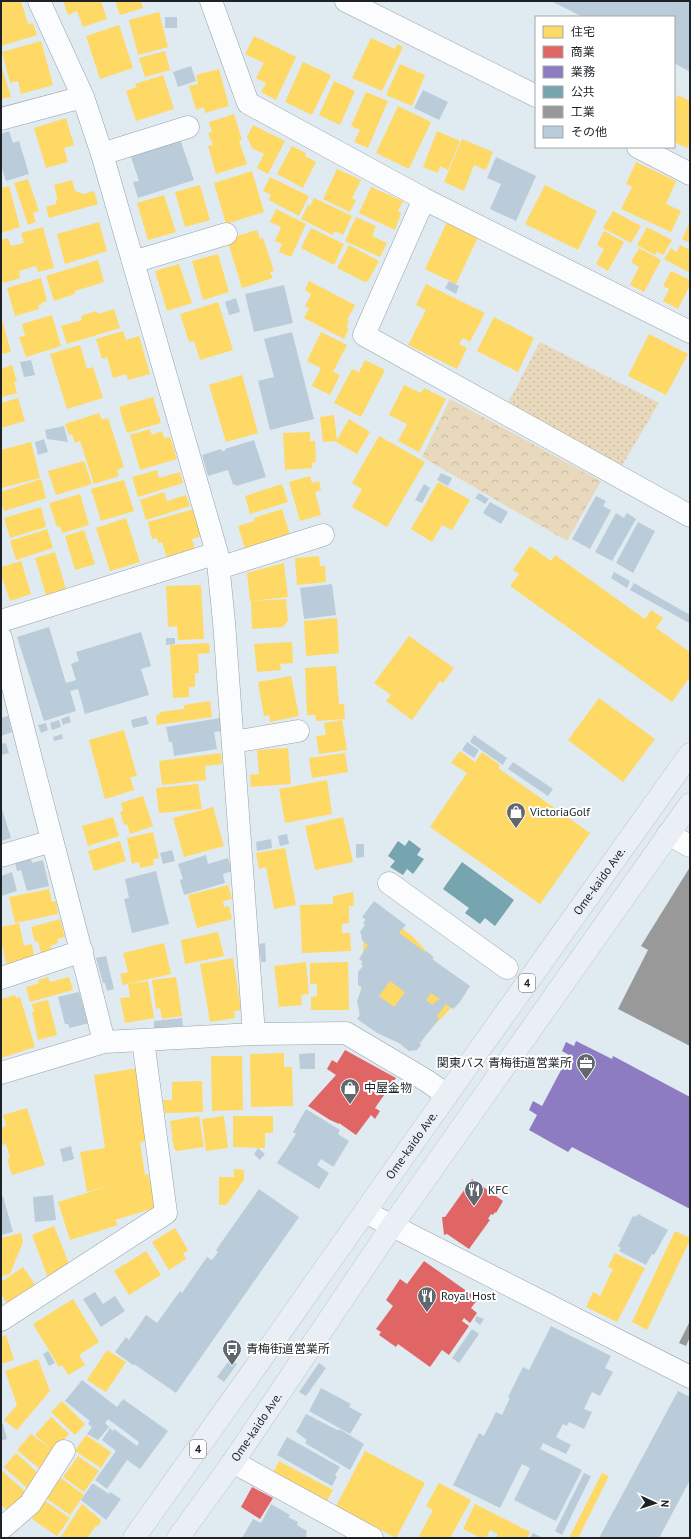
<svg xmlns="http://www.w3.org/2000/svg" width="691" height="1539" viewBox="0 0 691 1539" font-family="'PT Sans','Noto Sans JP',sans-serif">
  <defs>
    <pattern id="grass-dots" width="8" height="8" patternUnits="userSpaceOnUse"><rect width="8" height="8" fill="#e9d9bc"/><path d="M2 2h.1M6 6h.1" fill="none" stroke="#c7baa1" stroke-width="1.8" stroke-linecap="round"/></pattern>
    <pattern id="park-crowns" width="20" height="18" patternUnits="userSpaceOnUse"><rect width="20" height="18" fill="#e9d9bc"/><path d="M2 6a3 3 0 1 1 6 0M12 15a3 3 0 1 1 6 0" fill="none" stroke="#c7baa1"/></pattern>
  </defs>
  <rect width="100%" height="100%" fill="#e0eaf1"/>
  <path fill="url(#grass-dots)" d="M540,342l119,61 -38,64 -113,-64z"/>
  <path fill="url(#park-crowns)" d="M450,399l151,82 -34,60 -145,-84z"/>
  <path fill="#ffd966" d="M1,1h20l7,23 5,-1 4,12 -36,11z
    M63,1h38l6,18 -24,8 -6,-16 -9,4z
    M115,1h26l2,7 -23,7z
    M159,12l9,35 -30,8 -9,-35z
    M119,25l14,43 -33,11 -14,-43z
    M254,36l42,21 -20,43 -15,-8 5,-9 -10,-5 8,-15 -19,-9z
    M371,38l24,11 2,-5 6,3 -21,44 -30,-13z
    M41,41l12,44 -32,9 -3,-13 -8,2 -8,-31z
    M165,51l5,19 -25,7 -6,-19z
    M303,62l28,13 -19,40 -27,-13z
    M400,64l25,11 -13,31 -26,-11z
    M1,65l10,32 -10,2z
    M219,69l10,37 -24,7 -1,-6 -8,3 -7,-24 9,-2 -2,-9z
    M163,75l11,34 -38,12 -10,-30 11,-4 -2,-3z
    M334,81l21,10 -15,34 -21,-10z
    M366,92l22,9 -20,47 -14,-6 6,-12 -9,-4z
    M678,95l12,6v42l-3,5 -13,-6v-39z
    M398,106l33,16 -22,47 -33,-16z
    M234,114l8,26 -3,1 8,23 -31,10 -8,-28 5,-1 -5,-12 4,-1 -3,-10z
    M66,118l8,27 -10,3 4,14 -22,6 -12,-40z
    M253,125l32,16 -17,33 -11,-6 7,-14 -12,-6 -5,-11z
    M437,131l23,10 -12,29 -8,-4 -2,7 -15,-6z
    M462,139l31,13 -7,18 -12,-5 -10,26 -20,-9z
    M292,146l14,7 -1,3 11,6 -13,26 -26,-14z
    M636,162l40,19 -10,23 15,7 -10,21 -50,-23 11,-22 -6,-3z
    M337,169l24,11 -9,18 4,2 -6,12 -27,-13z
    M252,171l12,41 -38,12 -12,-41z
    M270,177l39,19 -10,20 -30,-16 2,-5 -8,-4z
    M28,179l11,32 -6,2 3,9 -8,3 -14,-42z
    M72,180l3,11 8,3 11,-3 4,13 -49,14 -3,-11 10,-3 1,-7 -3,-12z
    M200,185l10,35 -25,7 -10,-35z
    M545,185l52,26 -19,39 -53,-26z
    M9,186l11,41 -19,6v-45z
    M371,187l32,14 -5,10 3,2 -6,17 -36,-17z
    M164,195l12,37 -28,8 -11,-37z
    M314,198l38,18 -9,19 -8,-4 -2,4 -32,-16 7,-14 2,1z
    M276,209l30,15 -15,33 -12,-5 3,-8 -7,-3 6,-14 -11,-5z
    M613,211l28,15 -10,17 -28,-15z
    M356,217l20,9 -4,10 15,7 -7,14 -35,-16z
    M99,222l8,29 -42,13 -8,-30z
    M447,222l31,15 -22,47 -31,-15z
    M690,222v21l-8,-4z
    M43,227l11,41 -16,4 -2,-6 -17,5 1,7 -17,5 -2,-6v-37l7,-2 3,8 13,-3 -3,-10z
    M647,227l25,13 -9,15 -6,-3 -2,3 -18,-10z
    M311,228l33,16 -10,21 -33,-17z
    M257,230l3,9 3,-1 11,33 -4,1 3,6 -31,10 -15,-49z
    M604,231l20,11 -16,29 -12,-7 8,-15 -7,-4z
    M349,245l30,16 -11,20 -3,1 -28,-14z
    M680,245l10,5v23l-26,-14 7,-11 6,4z
    M639,248l22,12 -17,32 -14,-7 9,-18 -8,-5z
    M218,254l11,38 -26,8 -11,-39z
    M98,260l6,22 -29,9v3l-21,7 -8,-25z
    M179,264l13,39 -25,8 -12,-40z
    M671,271l19,9v5l-12,24 -15,-8 6,-12 -6,-3z
    M41,278l6,23 -6,2v2l-3,1 1,3 -24,7 -8,-28z
    M309,281l46,24 -8,15 2,1 -3,7 3,1 -5,10 -40,-21 5,-10 -4,-2 6,-12 -6,-4z
    M426,284l59,29 -15,29 -7,-4 -4,6 8,4 -10,21 -49,-24 18,-35 -10,-5z
    M218,302l15,48 -33,10 -6,-19 -5,1 -9,-28z
    M114,309l6,19 -53,16 -6,-18 21,-6 -1,-4 15,-5 2,3z
    M52,315l9,31 -35,11 -7,-20 6,-1 -3,-12z
    M1,316l10,36 -10,2z
    M494,317l40,21 -16,34 -41,-21z
    M123,331l3,9 13,-4 11,38 -22,6 -2,-6 -13,4 -6,-21 -5,2 -6,-20z
    M321,332l26,13 -14,27 7,3 -10,20 -18,-9 9,-18 -14,-7z
    M649,334l39,20 -22,41 -38,-19z
    M80,345l7,24 6,-2 10,31 -36,11 -17,-55z
    M365,360l20,10 -24,47 -27,-14 18,-34 7,3z
    M12,365l5,16 -3,1 3,11 -15,4 -1,-4v-24z
    M242,375l16,58 -32,9 -17,-57z
    M404,385l17,8 3,-5 22,11 -27,53 -21,-11 9,-17 -18,-9z
    M153,397l8,26 -34,10 -8,-26z
    M18,398l7,23 -24,7v-25z
    M99,413l3,7 6,-2 16,49 -7,3 2,6 -25,8 -14,-43 -5,2 -3,-9 -3,1 -4,-11z
    M334,415l3,25 12,-21 21,13 -13,22 -21,-12 1,-1 -14,1 -3,-25z
    M150,429l2,6 10,-4 2,7 6,-1 7,22 -37,11 -10,-35z
    M310,432v9h5l1,21 -4,1v5l-27,2 -2,-37z
    M379,436l46,26 -38,65 -35,-20 10,-18 -10,-6z
    M31,442l9,36 -39,10v-38z
    M84,461l8,23 -36,11 -8,-24z
    M157,470l2,8 21,-6 3,11 -45,14 -6,-20z
    M310,476l2,7 7,-2 2,9 -6,2 6,23 -21,6 -11,-39z
    M41,479l5,19 -42,13 -3,-11v-8z
    M124,480l10,31 -33,10 -10,-32z
    M438,482l32,18 -18,30 -10,-5 -10,17 -21,-13z
    M282,484l6,18 -38,12 -5,-18z
    M164,492l3,9 19,-6 4,11 -44,14 -6,-20z
    M80,494l9,31 -27,8 -2,-7 -3,1 -8,-24z
    M41,507l5,20 -36,11 -6,-20z
    M194,509l8,27 -10,3 3,11 -28,8 -5,-16 -3,1 -2,-5 -5,1 -4,-17z
    M282,509l9,29 -45,14 -8,-26 17,-5 -1,-3z
    M126,518l14,44 -30,9 -14,-43z
    M47,529l6,19 -37,12 -6,-19z
    M84,530l11,34 -20,6 -10,-34z
    M530,546l21,15 4,-6 90,64 6,-9 12,8 -7,10 34,24v25l-18,25 -162,-116 9,-12 -6,-4z
    M55,552l11,37 -20,6 -11,-37z
    M319,556l1,10h5l1,16 -29,3 -2,-27z
    M21,561l10,33 -21,7 -9,-27v-7z
    M284,563l4,34 -38,4 -3,-28z
    M201,585l3,54 -26,1 -1,-14 -9,1 -2,-41z
    M286,599l2,22 -5,6 -31,2 -1,-28z
    M337,618l2,35 -33,3 -2,-35z
    M409,636l45,32 -11,15 -3,-2 -28,39 -26,-19 5,-6 -17,-12z
    M292,642l1,21 -13,1 1,6 -24,2 -3,-28z
    M209,643l1,10 -12,1 1,19h-4v14h-6v10l-16,1 -3,-53z
    M336,666l3,38h5l1,15 -29,2 -1,-6h-8l-2,-47z
    M291,676l8,40 -29,6 -1,-7 -5,1 -6,-34z
    M599,698l56,41 -32,43 -55,-42z
    M210,701l2,16 -55,8 -1,-10 4,-1v-2l24,-3v-4z
    M342,720l5,30 -28,4 -3,-18 10,-1 -2,-12z
    M124,730l13,46 -7,1 4,13 -29,9 -16,-59z
    M288,748l3,36 -40,3 -1,-12 9,-1 -2,-24z
    M460,751l15,11 7,-10 18,13 -2,3 92,65 -50,71 -110,-77 37,-54 -16,-10z
    M221,753l1,11 -17,2 1,14 -44,5 -3,-24z
    M345,753l3,19 -36,6 -3,-20z
    M327,780l5,34 -47,9 -6,-34z
    M198,784l4,25 -43,4 -3,-25z
    M143,796l10,30 -23,8 -3,-10 -3,1 -4,-13 3,-1 -2,-8z
    M213,807l11,39 -40,11 -11,-39z
    M113,817l6,19 -31,10 -6,-20z
    M343,817l10,45 -38,8 -10,-44z
    M153,832l6,26 -6,1 1,6 -14,3 -1,-6 -7,2 -5,-26z
    M120,841l6,20 -32,10 -6,-20z
    M285,848l11,57 -22,4 -8,-42 -7,2 -3,-16z
    M228,885l4,14 -9,2 1,6 5,-1 3,13 -35,9 -9,-33z
    M49,889l3,13 4,-1 2,13 -43,9 -6,-26z
    M353,892l1,14h-5v17l-7,1v9h8l1,18 -49,2 -2,-48 33,-1v-8z
    M375,905l40,34 50,55 -54,55 -52,-30 6,-101z
    M60,919l5,18 -8,2 1,4 -8,3 2,4 -11,3 -3,-12 -3,1 -4,-15z
    M19,923l5,23 8,-2 3,16 -27,12 -7,-33v-12z
    M218,932l6,24 -39,8 -4,-24z
    M164,943l7,31 -48,11 -3,-11 8,-2 -5,-19z
    M233,958l8,52 -7,1 1,7 -25,4 -10,-58z
    M306,962l3,32 -8,1 1,10 -23,2 -5,-41z
    M348,962l1,48h-38v-13l6,-1v-12h-7v-21z
    M48,977l2,5 19,-5 4,13 -43,12 -4,-15 13,-4 -1,-3z
    M176,977l6,39 -20,3 -2,-11 -4,1 -4,-29z
    M148,981l6,37 -29,5 -5,-25 10,-1 -2,-13z
    M15,995l1,3 4,-1 15,50 -34,11v-59z
    M48,1000l9,35 -19,5 -6,-28h2l-2,-8z
    M284,1053v14h8l1,39 -42,1 -1,-53z
    M211,1056h31l1,54 -31,1z
    M138,1068l11,73 -9,1 5,33 3,-1 10,33 -43,13 3,5 -48,15 -12,-38 54,-17 -25,7 -7,-40 25,-4 -11,-73z
    M202,1081l1,31 -38,1 -2,-13h9v-18z
    M27,1108l18,57 -33,10 -5,-16 3,-1 -4,-14 -3,1 -2,-6v-11l5,-2 -3,-11z
    M199,1116l5,31 -27,4 -3,-2 -4,-28z
    M224,1116l4,32 -22,3 -4,-32z
    M233,1116h40v17h-8v15l-32,-1z
    M234,1169l10,1v10l-18,25h-7v-28h15z
    M54,1226l17,43 -23,9 -16,-43z
    M175,1228l13,22 -5,4 3,5 -17,11 -17,-28z
    M675,1231l15,7v2l-43,90 -15,-8z
    M21,1233l2,9 -13,32 -9,2v-38z
    M146,1251l15,24 -32,20 -15,-24z
    M615,1253l30,15 -28,54 -31,-15 7,-15 7,4 13,-27 -5,-2z
    M23,1267l13,19 -28,19 -7,-11v-12z
    M73,1299l26,43 -20,13 6,10 -17,10 -6,-10 -3,2 -26,-43z
    M6,1335l8,25 -13,4v-27z
    M107,1350l19,12 -20,30 -19,-12z
    M38,1359l12,32 -33,39 -13,-10 13,-15 -12,-34z
    M62,1401l23,23 -10,11 -24,-23z
    M51,1417l18,17 -16,17 -12,19 -24,-20 14,-16 21,16 -17,-15z
    M86,1435l25,17 -10,16 -26,-17z
    M365,1451l60,32 -29,55 -60,-32z
    M16,1453l23,21 -12,14 -23,-21z
    M78,1456l21,15 -15,21 -21,-15z
    M279,1461l54,29 -9,16 -53,-29z
    M1,1470l27,24 -17,19 -10,-8z
    M602,1473l7,3 -31,62h-9z
    M61,1478l23,17 -14,20 -24,-17z
    M439,1483l32,17 -21,38h-32l15,-28 -7,-4z
    M45,1501l25,17 -13,18 -25,-17z
    M82,1504l19,16 -1,4 -5,3 -8,11h-27z
    M475,1504l55,28 -3,6h-31l2,-4 -8,-4 -4,8h-5l-18,-9z"/>
  <path fill="#e06666" d="M345,1050l51,28 -21,30 5,3 -5,8 -4,-4 -15,20 -17,-12v1l-9,-4 -22,-14 28,-31 -9,-6 5,-9 5,3z
    M472,1179l31,22 -7,12 -1,-1 -2,3 -2,-1 -3,5 2,1 -21,29 -22,-15 -3,1 -2,-18h3z
    M424,1261l54,38 -7,9 6,5 -7,10 -6,-5 -2,3 7,5 -20,29 -7,-5 -12,17 -32,-23 -2,3 -17,-12 2,-3 -5,-3 17,-23 -7,-6 14,-21 7,5z
    M252,1487l21,11 -13,21 -19,-12z"/>
  <path fill="#8e7cc3" d="M576,1041l36,18 1,-3 77,41v112l-118,-62 -4,5 -39,-22 8,-15 -8,-5 4,-9 9,5 27,-51 -7,-4 4,-9 8,4z"/>
  <path fill="#76a5af" d="M409,840l12,9 -4,6 7,4 -11,15 -6,-5 -4,6 -13,-8 5,-6 -7,-5 10,-15 7,5z
    M462,862l52,38 -19,26 -10,-8 -5,6 -15,-11 4,-5 -26,-19z"/>
  <path fill="#999" d="M690,867v179l-72,-37 30,-59 -7,-4z
    M690,1321v16l-4,9 -7,-3z"/>
  <path fill="#baccd9" fill-rule="evenodd" d="M551,1h139v71l-16,-9v-46h-91z
    M165,17h12v11h-12z
    M191,66l5,15 -18,6 -5,-15z
    M423,90l25,12 -9,18 -25,-12z
    M9,131l4,12 6,-2 10,33 -23,7 -5,-16v-31z
    M180,139l14,41 -56,18 -5,-16 6,-1 -9,-27z
    M496,157l40,19 -20,45 -26,-12 11,-25 -14,-6z
    M449,281l10,5 -3,8 -11,-6z
    M284,285l9,38 -39,9 -9,-38z
    M236,298l4,14 -11,3 -4,-13z
    M292,332l22,87 -44,11 -12,-49 16,-4 -10,-38z
    M31,360l4,15 -11,2 -4,-15z
    M64,426l4,16 -21,-3 -2,-9z
    M44,439l4,13 -10,3 -3,-13z
    M254,440l12,37 -30,9 -1,-2 -2,1 -5,-15 -20,6 -6,-21 19,-6 1,2h3v-2z
    M441,473l11,5 -4,8 -11,-6z
    M424,484l6,4 -8,15 -7,-3z
    M479,493l10,6 -4,5 -10,-6z
    M596,496l10,5 -3,5 8,4 -21,39 -18,-10z
    M490,502l18,10 -7,12 -18,-11z
    M616,513l8,5 3,-5 9,6 -24,42 -17,-9z
    M638,522l17,9 -22,42 -17,-10z
    M614,572l16,9 -3,7 -16,-10z
    M634,583l56,32 -1,8 -59,-33z
    M332,584l4,31 -32,4 -4,-31z
    M49,627l17,56 10,-3 -5,-16 8,-3 -3,-9 65,-20 10,34 -10,3 8,26 -64,19 -7,-25 -8,2 6,20 -32,10 -27,-84z
    M166,638h9v6l-9,1z
    M8,716l4,16 -11,4v-18z
    M69,716l2,6 -8,3 -2,-6z
    M146,716l3,8 -16,4 -2,-8z
    M220,718l2,13 -8,1 3,17 -43,7 -2,-14h-3l-3,-15z
    M59,720l2,7 -9,3 -2,-7z
    M46,723l2,7 -7,3 -3,-8z
    M62,734l1,5 -9,2 -1,-4z
    M474,735l33,23 -4,7 -33,-23z
    M467,742l12,8 -5,8 -12,-8z
    M6,743l3,10 -8,2v-11z
    M513,762l40,27 -5,7 -40,-27z
    M1,806l10,32 -10,3z
    M287,834l2,10 -9,2 -2,-10z
    M271,839l1,9 -15,3 -1,-9z
    M356,844h8v13l-8,1z
    M172,850l3,11 -12,3 -3,-11z
    M206,855l2,9 20,-6 4,13 -9,3 2,9 -41,12 -4,-15 3,-1 -5,-15z
    M31,859l1,4 11,-3 6,26 -22,5 -6,-21 -4,1 -2,-8z
    M156,871l13,53 -37,9 -8,-34 5,-1 -4,-19z
    M12,872l5,19 -16,5v-20z
    M374,901l32,24 -7,8 26,19 1,-1 8,6 -2,2 38,27 -10,16 -7,7 -7,-5 -9,12 2,3 -19,24 1,2 -4,5 -8,1 -10,-8 -22,-10 -20,-14 3,-4 -3,-14 5,-14 -4,-2v-13l5,-6 -2,-2 2,-2 -4,-3 9,-14 -6,-5 -1,-6 -1,-2 5,-7 -2,-2 3,-3 -4,-3zM390,981l15,11 -11,15 -15,-11zM431,993l9,6 -4,2 -3,4 -7,-5z
    M265,943l1,19h-5l-2,-18z
    M106,956l8,33 -7,2 -2,-8h-2l-7,-25z
    M79,992l6,21 1,-1 3,11 -19,5 -2,-4h-3l-7,-27z
    M182,1018l1,8 -29,2v-7z
    M315,1053v16h-15l-1,-15z
    M306,1109l34,21 -2,4 11,7 -15,25h-2l-11,-7 -4,6 12,8 -10,16 -42,-26 19,-29 -3,-2z
    M71,1146l3,13 -11,3 -3,-13z
    M258,1148l7,6 -5,6 -6,-6z
    M259,1189l40,28 -123,176 -42,-29 -1,1 -18,-13 11,-15 3,3 17,-25 11,8 23,-32 2,2 25,-36 5,3 6,-8 -2,-2z
    M53,1195l3,25 -21,2 -2,-25z
    M1,1196h2l10,36 -12,3z
    M638,1214l30,16 -14,25 -2,-1 -6,11 -27,-14 2,-3 -3,-2 15,-30 3,1z
    M95,1292l8,12 12,-8 10,15 -24,16 -18,-28z
    M476,1316l8,3 -4,6 -5,-4z
    M551,1326l60,30 -6,12 8,4 -13,24 -8,-4 -8,17 8,3 -8,17 -15,-7 -2,4 -4,-2 -7,13 15,8 -5,9 -23,-11 -3,6 42,21 -26,51 -42,-21 16,-32 -8,-4 -22,44 -47,-23 26,-52 5,3 12,-24 6,3 8,-17 -2,-1 15,-30 6,3z
    M472,1329l7,5 -20,29 -7,-5z
    M48,1351l7,12 -6,3 -6,-12z
    M231,1358l6,6 -13,18 -7,-5z
    M319,1363l7,5 -20,28 -7,-4z
    M82,1380l35,27 6,-8 45,32 -28,38 -13,-9 -20,29 -12,-9 21,-29 -14,-11 8,-12 3,3 1,-2 23,17 2,-4 -31,-23 -3,4 4,4 -11,13 -11,-6 5,-7 -4,-3 2,-3 -25,-20z
    M321,1388l30,16 -2,3 13,7 -12,20 -41,-23z
    M678,1391l12,6v86l-1,-1 -30,56h-60z
    M306,1414l31,16h4l23,14 -14,26 -45,-27 2,-3 -11,-8z
    M1,1424h2l4,15 -6,2z
    M287,1437l53,30 -5,8 2,2 -5,9 -55,-31z
    M584,1473l7,3 -29,59 -7,-4z
    M92,1484h2l15,10 1,-2 11,7 -15,21 -25,-20z
    M271,1504l19,11 -2,2 10,5 -1,3 10,6 -1,5 1,2h-65l11,-19 8,4z
    M533,1533l10,5h-13z"/>
  <g fill="none" stroke-linecap="round" stroke-linejoin="round">
    <g stroke="#99a0a6" stroke-width="23">
      <path id="minor" d="M39,1l44,96 19,57 115,399 7,69 30,412
        M211,1l37,102 176,96 266,133
        M346,1l190,95
        M1,119l82,-22
        M638,147l52,27
        M102,154l86,-27
        M424,199l-60,136 326,181
        M133,262l93,-28
        M219,568l104,-33
        M1,621l216,-68
        M1,638c32,135 70,269 103,404
        M233,742l65,-11
        M668,834l22,12
        M1,856l51,-15
        M389,883l118,85
        M1,978l81,-27
        M1,1073l103,-31 150,-8 92,-1 81,48 20,14
        M365,1212l325,165
        M1,1320l165,-107 -23,-173
        M233,1462l139,76
        M1,1529l29,-25 34,-53"/>
    </g>
    <g stroke="#c2c7cb" stroke-width="23">
      <g id="major">
        <path id="s1" d="M134,1538l128,-180 185,-263 243,-341"/>
        <path id="s2" d="M178,1538l55,-76 159,-236 298,-422"/>
      </g>
    </g>
    <use href="#minor" stroke="#fafcfd" stroke-width="22"/>
    <use href="#major" stroke="#e9eff4" stroke-width="22"/>
  </g>
  <defs>
    <g id="shop-pin" transform="scale(1)"><path d="M0 17L-7.5 6A9.5 9.5 0 1 1 7.5 6Z" fill="#61686d" stroke="#fff"/><path d="M-5-2.5h2.3a2.7 3.5 0 0 1 5.4 0H5L5.5 6h-11ZM-1.5-2.5h3a1.5 2.3 0 0 0-3 0Z" fill="#fff"/></g>
    <g id="office-pin" transform="scale(1)"><path d="M0 17L-7.5 6A9.5 9.5 0 1 1 7.5 6Z" fill="#61686d" stroke="#fff"/><path d="M-6-3h4V-5.5h4V-3h4V5H-6ZM-1-4.5V-3h2v-1.5ZM-6 0V1H6V0Z" fill="#fff"/></g>
    <g id="restaurant-pin" transform="scale(1)"><path d="M0 17L-7.5 6A9.5 9.5 0 1 1 7.5 6Z" fill="#61686d" stroke="#fff"/><path d="M-5-6h1v4h1v-4h1v4h1v-4h1v5L-1.5 .5V6h-2V.5L-5-1ZM5-6V6H3V1.5H1.5Q1.5-4 5-6Z" fill="#fff"/></g>
    <g id="bus-pin" transform="scale(1)"><path d="M0 17L-7.5 6A9.5 9.5 0 1 1 7.5 6Z" fill="#61686d" stroke="#fff"/><path d="M-5-6H5V4H4V6H2V4H-2V6H-4V4H-5ZM-3.5-4V0h7V-4ZM-3.5 1.2v1.5H-2V1.2ZM2 1.2v1.5H3.5V1.2Z" fill="#fff"/></g>
  </defs>
  <g fill-rule="evenodd">
    <use href="#shop-pin" x="516" y="812"/>
    <use href="#office-pin" x="586" y="1063"/>
    <use href="#shop-pin" x="350" y="1088"/>
    <use href="#restaurant-pin" x="474" y="1190"/>
    <use href="#restaurant-pin" x="427" y="1296"/>
    <use href="#bus-pin" x="232" y="1349"/>
  </g>
  <g text-anchor="middle" stroke-width="4" stroke-linejoin="round" paint-order="stroke">
    <g fill="#fff" stroke="#606467" stroke-width="1">
      <rect x="519" y="974" width="16" height="18" rx="3"/>
      <rect x="190" y="1440" width="16" height="18" rx="3"/>
    </g>
    <g font-size="11" font-weight="bold" fill="#1c2226">
      <text x="527" y="987">4</text>
      <text x="198" y="1453">4</text>
    </g>
    <g font-size="12" fill="#1c2226" stroke="#fff" text-anchor="start">
      <text x="530" y="816">VictoriaGolf</text>
      <text x="572" y="1067" text-anchor="end">関東バス 青梅街道営業所</text>
      <text x="364" y="1092">中屋金物</text>
      <text x="488" y="1194">KFC</text>
      <text x="441" y="1300">Royal Host</text>
      <text x="246" y="1353">青梅街道営業所</text>
    </g>
    <g font-size="12" fill="#1c2226" stroke="#fff">
      <text dy="4" stroke="none"><textPath href="#s1" startOffset="805">Ome-kaido Ave.</textPath></text>
      <text dy="4" stroke="none"><textPath href="#s1" startOffset="481">Ome-kaido Ave.</textPath></text>
      <text dy="4" stroke="none"><textPath href="#s2" startOffset="136">Ome-kaido Ave.</textPath></text>
    </g>
  </g>
  <rect width="691" height="1539" fill="none" stroke="#1c2226" stroke-width="4"/>
  <rect x="535" y="16" width="140" height="132" fill="#ffffff" stroke="#a4a7a8"/>
  <rect x="543" y="26" width="20" height="12" fill="#ffd966" stroke="#a4a7a8"/>
  <text x="571" y="36" font-size="12" fill="#1c2226">住宅</text>
  <rect x="543" y="46" width="20" height="12" fill="#e06666" stroke="#a4a7a8"/>
  <text x="571" y="56" font-size="12" fill="#1c2226">商業</text>
  <rect x="543" y="66" width="20" height="12" fill="#8e7cc3" stroke="#a4a7a8"/>
  <text x="571" y="76" font-size="12" fill="#1c2226">業務</text>
  <rect x="543" y="86" width="20" height="12" fill="#76a5af" stroke="#a4a7a8"/>
  <text x="571" y="96" font-size="12" fill="#1c2226">公共</text>
  <rect x="543" y="106" width="20" height="12" fill="#999999" stroke="#a4a7a8"/>
  <text x="571" y="116" font-size="12" fill="#1c2226">工業</text>
  <rect x="543" y="126" width="20" height="12" fill="#baccd9" stroke="#a4a7a8"/>
  <text x="571" y="136" font-size="12" fill="#1c2226">その他</text>
  <g transform="translate(655 1503) rotate(93)" stroke="#ffffff" stroke-width="3" paint-order="stroke">
  <path d="M0-3L7 15L0 10L-7 15Z" fill="#1c2226"/>
  <text y="-6" font-size="11" font-weight="bold" text-anchor="middle" fill="#1c2226">N</text>
  </g>
</svg>
